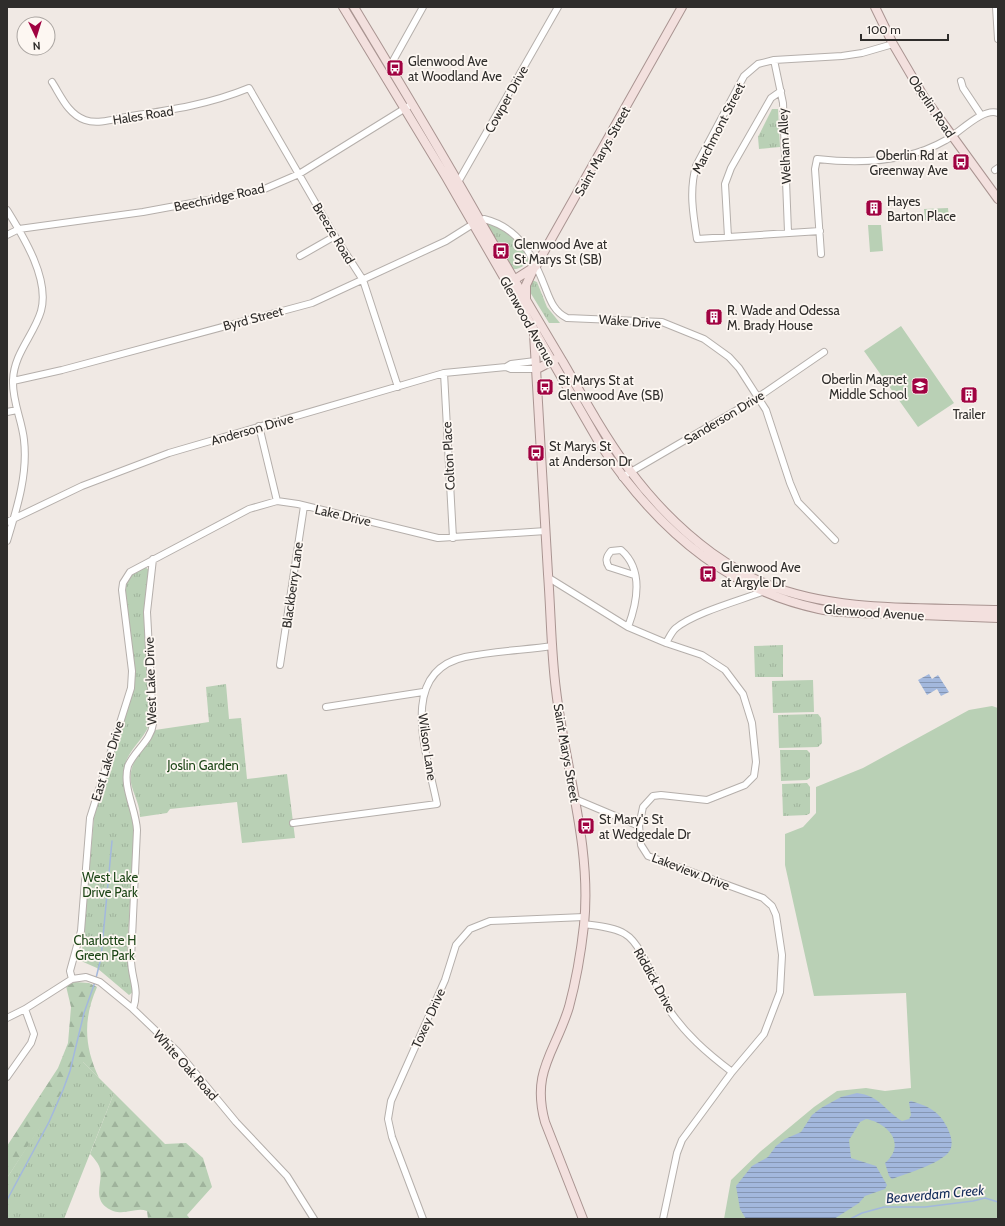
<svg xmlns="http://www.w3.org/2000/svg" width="1005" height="1226" viewBox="0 0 1005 1226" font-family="Cabin,sans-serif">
  <defs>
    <pattern id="forest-firs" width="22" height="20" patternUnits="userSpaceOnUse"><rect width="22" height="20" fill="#b9d0b5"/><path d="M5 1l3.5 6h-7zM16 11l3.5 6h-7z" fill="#9fb39c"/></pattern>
    <pattern id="park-tufts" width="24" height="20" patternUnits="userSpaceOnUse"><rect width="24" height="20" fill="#b9d0b5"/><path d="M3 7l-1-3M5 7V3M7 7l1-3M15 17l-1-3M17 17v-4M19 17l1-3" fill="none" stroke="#9fb39c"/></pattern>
    <pattern id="water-rules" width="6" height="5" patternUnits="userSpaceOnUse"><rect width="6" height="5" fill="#a3b8dd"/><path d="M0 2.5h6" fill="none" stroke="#8596b3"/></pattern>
  </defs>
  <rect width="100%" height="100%" fill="#f0e9e4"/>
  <path fill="#b9d0b5" d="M948,208l1,11 -24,1 -1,-11z
    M868,225h13l2,26 -13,1z
    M901,326l53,77 -36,24 -54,-76z
    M992,706l6,2v511h-274l7,-39 30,-29 53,-44 23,-16 29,-3 19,3 26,-3 -5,-95 -92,3 -29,-131v-31l18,-7 13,-14v-26l47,-19 106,-58z"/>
  <path fill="url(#forest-firs)" d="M75,982l14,1 8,4c-14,32 -13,59 2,91l-16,-16 -76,116v-32l51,-78 10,-25 3,-36 -5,-21z
    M114,1093l51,51 21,-1 17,15 9,29 -25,28 3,4h-42l-1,-8c-13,-5 -25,8 -41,-4 -13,-10 -3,-25 -6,-38 -1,-5 -6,-11 -10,-15z"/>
  <path fill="url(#park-tufts)" d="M772,109h6l2,38 -21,2 -1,-12z
    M488,222c20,10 30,17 41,37 -2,6 -10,11 -17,10l-26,-45z
    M532,280l5,2 10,25 13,16h-11l-19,-31 -2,-7z
    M145,567l4,3 -5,44 7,105c-4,17 -17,25 -24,40 -7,18 0,31 4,48 2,7 2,15 3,22l-7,129 6,34 -4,3 -32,-27 -16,-7 13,-144 8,-30 32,-104v-20l-10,-77 7,-13z
    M783,645v32h-28l-1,-31z
    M813,680l1,32 -41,1 -1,-32z
    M226,684l3,35 12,-1 6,61 40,-5 8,64 -53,5 -5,-41 -67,7 -3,4 -27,4c0,-11 -5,-20 -8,-30 -7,-24 13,-38 23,-57l54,-8 -3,-35z
    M818,714l3,4 1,25 -4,4 -39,1 -1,-33z
    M780,750h27l3,3v25l-3,2 -26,1z
    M807,783l3,4v26l-3,2 -24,1 -1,-32z
    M82,1061l32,32 -50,126h-57v-41z"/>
  <path fill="url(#water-rules)" d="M929,674l3,5 6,-4 11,17 -8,4 -4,-7 -10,6 -9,-15z
    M857,1093c23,3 27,17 45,28l7,-2 2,-4 -2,-13 2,-1c17,5 28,10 36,26 3,7 6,13 4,21 -4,14 -46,26 -59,31l-3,-3 -4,-13c22,-19 3,-40 -19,-44l-6,3 -11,18 2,18 25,8 11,19 -2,4 -20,7 -6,7 -25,16h-88l-6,-10 -4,-23 16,-20 16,-9 8,-11 9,-7 16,-7 11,-17 9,-7 20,-11z"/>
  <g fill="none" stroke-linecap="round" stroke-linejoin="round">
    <path stroke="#a3b8dd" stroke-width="1.5" d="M96,978l5,-20 11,-117
      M7,1200l42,-78 14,-32 7,-19 14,-58 11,-31
      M850,1219l12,-6 22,-6h41l48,-6 12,-3 13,4"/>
    <g stroke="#b5afab" stroke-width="8">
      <path id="minor" d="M996,7l2,32
        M774,60l9,43 5,129
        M389,68l34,-61
        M961,81l2,7 18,27
        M52,82c9,14 16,32 33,38 14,5 32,-2 46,-4 41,-6 79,-12 118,-28l85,147 29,45 35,107
        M995,170l3,-2
        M457,184l101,-177
        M7,210c16,26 43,69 34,101 -7,24 -27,42 -28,69 -1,21 9,40 11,60 4,34 -7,68 -17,101
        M820,231l-123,8c-4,-25 -8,-49 -1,-73l48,-90 14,-12 16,-4 68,-4 20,-3 31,-9
        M7,235l12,-6 124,-17 119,-22 37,-16 113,-70
        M728,237l-3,-53 6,-16 40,-70 10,-7
        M821,254l-6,-85 2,-10c43,5 91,3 129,-19 13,-7 37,-33 52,-27
        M300,256l35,-20
        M506,367l5,2h26
        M444,373l9,165
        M13,381l49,-11 250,-67 134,-62 27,-17 11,-5c36,9 49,37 61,68 5,13 9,25 22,31l95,4 42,17 25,18 10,11 27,42 24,73 8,19 37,38
        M7,412l10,-2
        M259,426l18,75
        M622,477l132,-77 70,-48
        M7,522l75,-36 87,-33 275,-80 62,-6 5,-3 24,-3
        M549,578l79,49 38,16 36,12 23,15 18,24 9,29 4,39 -2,14 -9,9 -38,15 -46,-5 -8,1 -10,11 -4,19 2,19 7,11 115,42 9,8 4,9 6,40 -2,37 -16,42 -32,38 -50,68 -5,13 -14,66
        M628,627c9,-24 16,-57 -7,-77l-10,1c-5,6 -6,10 -2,16l25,8
        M666,643c3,-5 6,-12 10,-15 18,-15 62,-27 86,-36l1,-3
        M280,665l24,-159
        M326,707l97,-15
        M575,799l64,27
        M293,823l144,-19c-9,-47 -41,-132 28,-147 29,-6 59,-7 88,-11
        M584,924c13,2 30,3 41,10 18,10 31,55 43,74 17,26 39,45 64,64
        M72,979l-2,-8 11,-40 9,-113 41,-130 1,-17 -10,-81 1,-7 7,-11 119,-63 28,-8 21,3 140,34 108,-7
        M133,1009c7,-21 -2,-30 -2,-50l6,-129c-1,-21 -15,-43 -9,-64 6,-15 23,-25 25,-42l-6,-112 6,-53
        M7,1018l18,-9 47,-30 14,-2 14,5 33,27 45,43 58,70 51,54 27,43
        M7,1077l24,-34 3,-9 -9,-25
        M423,1219l-31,-82 -4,-18 3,-18 54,-121 11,-35 14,-16 20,-8 94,-4"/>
    </g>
    <g stroke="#a99491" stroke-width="10">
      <path id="major" d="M343,7l103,170 154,267c53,80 123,145 219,165 25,5 51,4 76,5 34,1 69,3 103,4
        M354,7c42,70 84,139 124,210 28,49 56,97 85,145 43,76 77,138 149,191 17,12 34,23 54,31 71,29 156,23 232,26
        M875,7l18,37 31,53 74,102
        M509,283l27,-17 146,-259
        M526,300v-15l8,-17
        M534,334c4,80 9,160 14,240 3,39 3,78 8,116 9,78 36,156 28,235 -3,27 -8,56 -15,82 -14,46 -38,64 -24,115l38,97
        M537,369l19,-10"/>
    </g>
    <use href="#minor" stroke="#fff" stroke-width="6"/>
    <use href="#major" stroke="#f3e0de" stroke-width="8"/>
  </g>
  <defs>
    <g id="bus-square" transform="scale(0.9)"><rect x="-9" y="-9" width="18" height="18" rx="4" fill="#a00241" stroke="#fdf7f2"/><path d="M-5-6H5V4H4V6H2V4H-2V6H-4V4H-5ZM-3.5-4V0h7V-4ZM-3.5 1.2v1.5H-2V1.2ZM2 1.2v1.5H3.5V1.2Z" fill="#fff"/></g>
    <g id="building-square" transform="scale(0.9)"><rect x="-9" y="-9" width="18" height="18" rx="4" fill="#a00241" stroke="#fdf7f2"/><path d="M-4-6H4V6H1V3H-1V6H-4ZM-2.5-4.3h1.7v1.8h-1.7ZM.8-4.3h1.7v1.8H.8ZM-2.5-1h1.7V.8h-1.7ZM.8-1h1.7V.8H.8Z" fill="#fff"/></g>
    <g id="school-square" transform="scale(0.9)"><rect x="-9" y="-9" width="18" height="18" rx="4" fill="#a00241" stroke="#fdf7f2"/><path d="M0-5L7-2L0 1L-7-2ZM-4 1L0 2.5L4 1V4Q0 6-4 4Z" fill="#fff"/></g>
  </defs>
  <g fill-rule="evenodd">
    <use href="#bus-square" x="395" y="68"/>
    <use href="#bus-square" x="961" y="162"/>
    <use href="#building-square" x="874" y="208"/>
    <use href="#bus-square" x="501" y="251"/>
    <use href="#building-square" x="714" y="317"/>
    <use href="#school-square" x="920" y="386"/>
    <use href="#bus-square" x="545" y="387"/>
    <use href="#building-square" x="969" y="395"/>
    <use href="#bus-square" x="536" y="453"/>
    <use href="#bus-square" x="708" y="574"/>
    <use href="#bus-square" x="586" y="826"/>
  </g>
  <g text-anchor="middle" stroke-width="3.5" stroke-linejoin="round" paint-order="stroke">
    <g font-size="13" fill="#2f2d2b" stroke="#fdf7f2" text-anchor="start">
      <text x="408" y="66">Glenwood Ave<tspan x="408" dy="15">at Woodland Ave</tspan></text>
      <text x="948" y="160" text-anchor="end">Oberlin Rd at<tspan x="948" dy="15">Greenway Ave</tspan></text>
      <text x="887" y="206">Hayes<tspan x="887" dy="15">Barton Place</tspan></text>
      <text x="514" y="249">Glenwood Ave at<tspan x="514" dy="15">St Marys St (SB)</tspan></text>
      <text x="727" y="315">R. Wade and Odessa<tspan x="727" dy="15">M. Brady House</tspan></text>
      <text x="907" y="384" text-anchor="end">Oberlin Magnet<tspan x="907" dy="15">Middle School</tspan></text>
      <text x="558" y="385">St Marys St at<tspan x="558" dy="15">Glenwood Ave (SB)</tspan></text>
      <text x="969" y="419" text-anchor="middle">Trailer</text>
      <text x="549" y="451">St Marys St<tspan x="549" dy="15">at Anderson Dr</tspan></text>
      <text x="721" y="572">Glenwood Ave<tspan x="721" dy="15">at Argyle Dr</tspan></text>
      <text x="599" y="824">St Mary's St<tspan x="599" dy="15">at Wedgedale Dr</tspan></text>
    </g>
    <g font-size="13" fill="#2f2d2b" stroke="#fdf7f2">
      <text transform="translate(506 99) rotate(-61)" y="5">Cowper Drive</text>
      <text transform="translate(932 106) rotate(56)" y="5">Oberlin Road</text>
      <text transform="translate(143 115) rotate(-9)" y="5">Hales Road</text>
      <text transform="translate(718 128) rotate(-63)" y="5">Marchmont Street</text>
      <text transform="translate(784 146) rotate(-93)" y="5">Welham Alley</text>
      <text transform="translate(602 151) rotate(-61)" y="5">Saint Marys Street</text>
      <text transform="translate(219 197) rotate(-12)" y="5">Beechridge Road</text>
      <text transform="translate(334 233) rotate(59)" y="5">Breeze Road</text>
      <text transform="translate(253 318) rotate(-15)" y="5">Byrd Street</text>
      <text transform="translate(528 321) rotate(61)" y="5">Glenwood Avenue</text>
      <text transform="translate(630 321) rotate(4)" y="5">Wake Drive</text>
      <text transform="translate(724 417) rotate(-31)" y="5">Sanderson Drive</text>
      <text transform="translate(252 429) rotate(-16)" y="5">Anderson Drive</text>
      <text transform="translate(448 456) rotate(-93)" y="5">Colton Place</text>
      <text transform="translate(343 515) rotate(13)" y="5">Lake Drive</text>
      <text transform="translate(292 585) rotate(-82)" y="5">Blackberry Lane</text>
      <text transform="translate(874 612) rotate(4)" y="5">Glenwood Avenue</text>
      <text transform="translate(150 681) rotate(-92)" y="5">West Lake Drive</text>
      <text transform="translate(428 747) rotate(82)" y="5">Wilson Lane</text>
      <text transform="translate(567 753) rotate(80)" y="5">Saint Marys Street</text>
      <text transform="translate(107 761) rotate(-73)" y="5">East Lake Drive</text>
      <text transform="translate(691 871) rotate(21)" y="5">Lakeview Drive</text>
      <text transform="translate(655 980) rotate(61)" y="5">Riddick Drive</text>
      <text transform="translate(428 1018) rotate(-66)" y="5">Toxey Drive</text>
      <text transform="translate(186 1065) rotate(48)" y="5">White Oak Road</text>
    </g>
    <g font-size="13" fill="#1d4617" stroke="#fdf7f2">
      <text x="203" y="770">Joslin Garden</text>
      <text x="110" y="882">West Lake<tspan x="110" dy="15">Drive Park</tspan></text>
      <text x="105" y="945">Charlotte H<tspan x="105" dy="15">Green Park</tspan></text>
    </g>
    <g font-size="14" font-style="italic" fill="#152d5b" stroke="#fdf7f2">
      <text transform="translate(935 1194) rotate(-5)" y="5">Beaverdam Creek</text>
    </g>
  </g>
  <rect width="1005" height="1226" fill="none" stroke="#2f2d2b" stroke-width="16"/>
  <g transform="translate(36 36) rotate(176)"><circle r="19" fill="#fdf7f2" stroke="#aba6a2"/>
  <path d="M0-3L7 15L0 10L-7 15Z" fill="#a00241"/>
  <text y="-6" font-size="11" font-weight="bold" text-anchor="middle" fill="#2f2d2b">N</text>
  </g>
  <path d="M861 34v6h87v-6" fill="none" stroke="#2f2d2b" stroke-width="2"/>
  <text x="867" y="34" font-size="12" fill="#2f2d2b" stroke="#fdf7f2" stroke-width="3" paint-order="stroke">100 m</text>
</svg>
